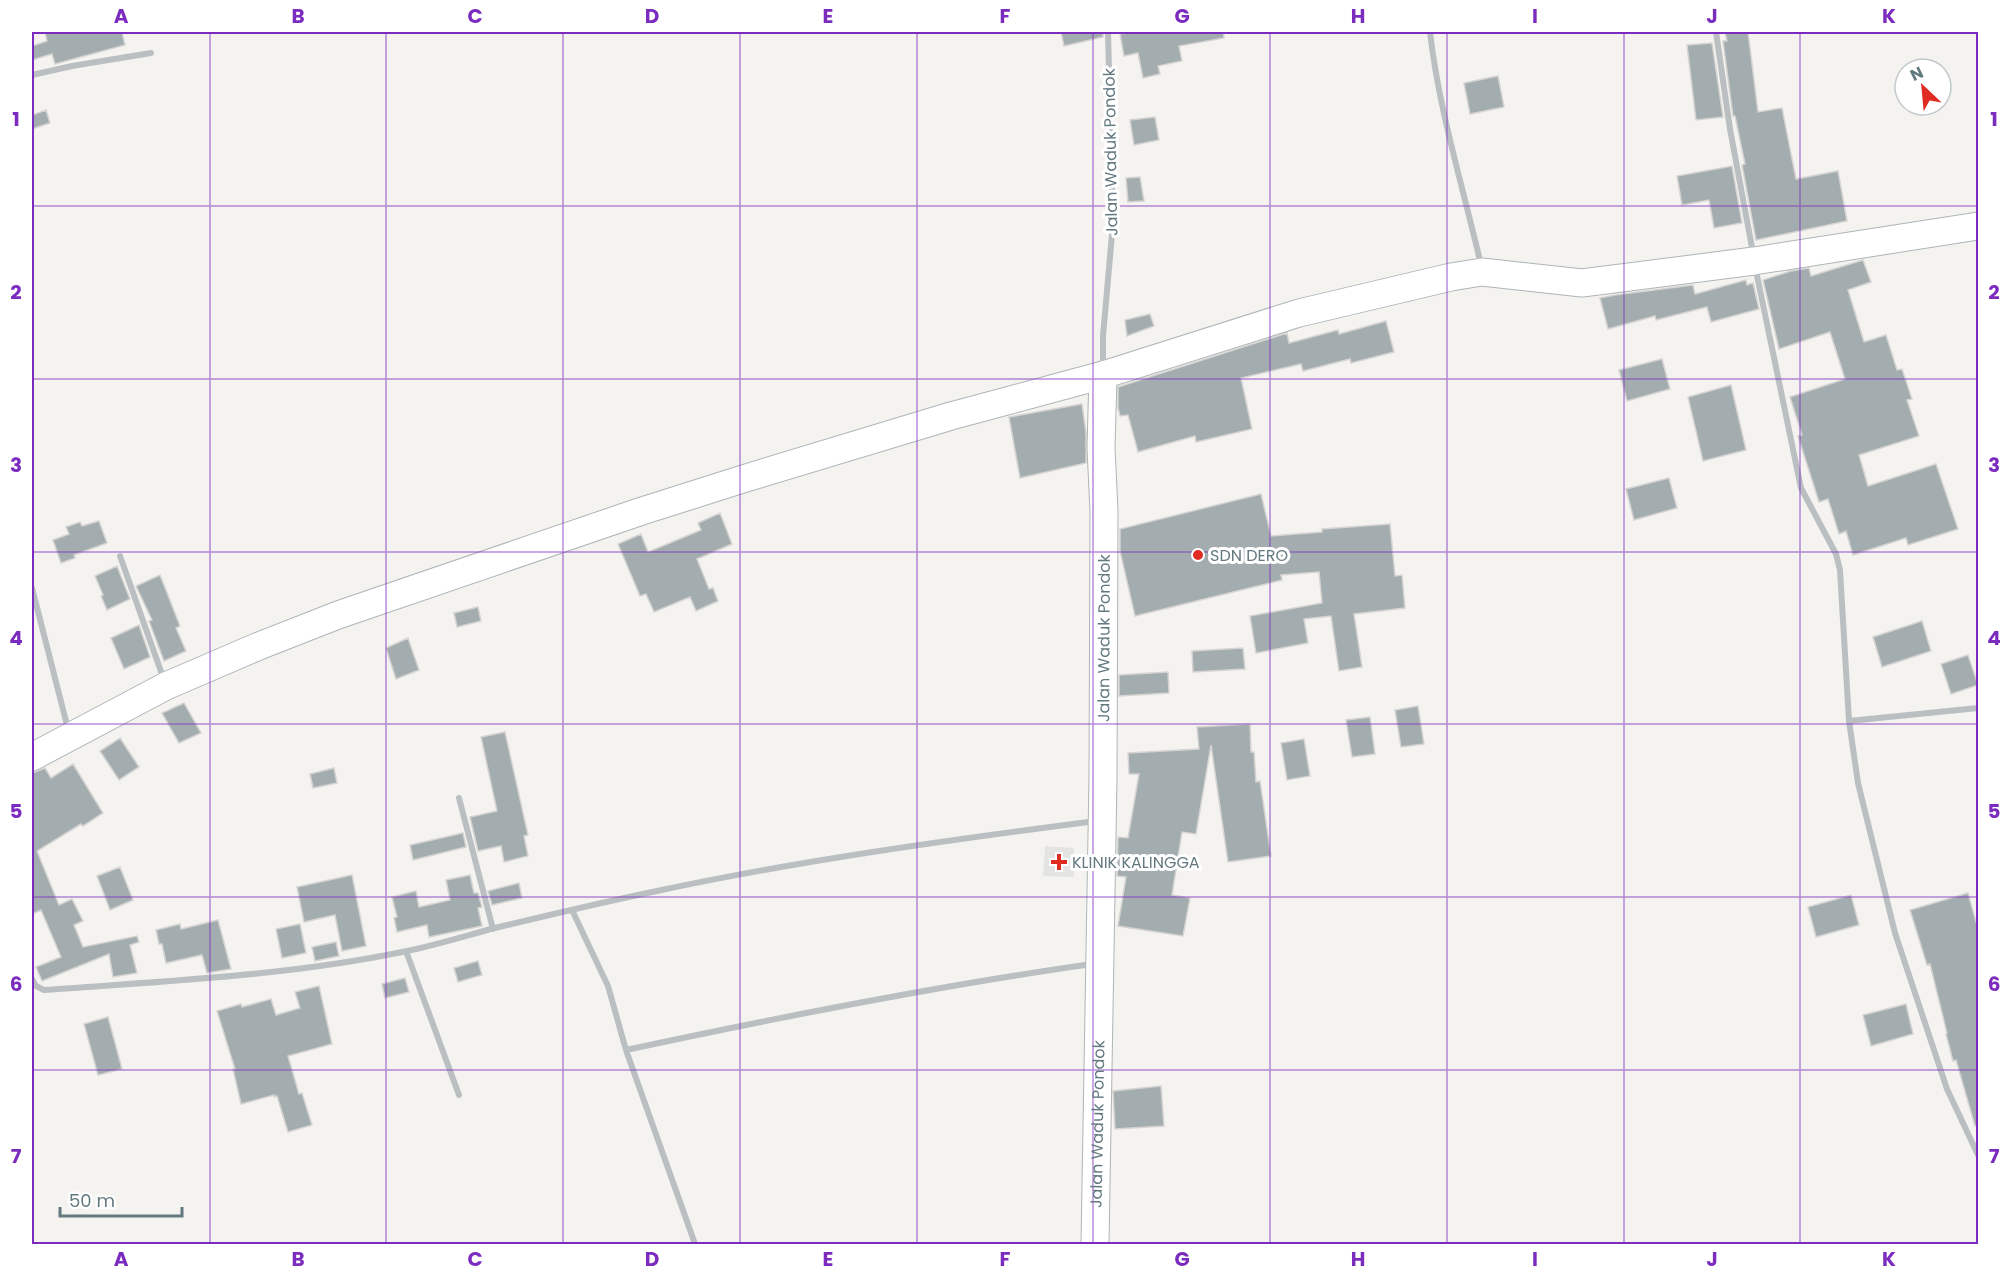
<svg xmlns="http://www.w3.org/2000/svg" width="2010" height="1276" viewBox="0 0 2010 1276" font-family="Poppins,sans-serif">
  <rect width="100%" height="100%" fill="#f4f3ef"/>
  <path fill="#e4e5e3" d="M1045,846l29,2v29l-31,-1z"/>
  <path fill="#a3adb0" stroke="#d5d4d2" stroke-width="1.5" d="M45,32h77l3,13 -70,19 -3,-10 -20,6v-14l15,-5z
    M1061,32h42v5l-39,9z
    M1135,32h88l1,6 -45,8 3,15 -24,5 2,8 -17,4 -5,-25 -14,3 -4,-22z
    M1725,32h23l10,80 24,-4 14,71 42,-8 9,50 -91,19 -14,-75 3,-1 -10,-48h-2l-10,-75h4z
    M1712,43l11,74 -27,3 -9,-75z
    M1498,76l6,31 -34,7 -6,-31z
    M46,110l4,13 -18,6v-14z
    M1155,117l4,23 -25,5 -4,-25z
    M1732,166l10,57 -28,5 -5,-28 -27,5 -5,-29z
    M1140,177l4,24 -16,1 -2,-24z
    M1863,260l8,22 -23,8 16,52 22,-7 11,35 5,-1 10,30 -5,1 12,36 -60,19 9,31 68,-22 22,65 -50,16 -2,-7 -53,17 -7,-24 -7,3 -11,-35 -9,3 -21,-66 4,-1 -12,-38 55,-18 -15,-47 -51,17 -16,-69 28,-9 18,-3 2,8z
    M1746,280l1,5 6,-2 6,26 -48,13 -4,-15 -51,13 -1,-4 -47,13 -8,-31 15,-3 78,-10 2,9z
    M1150,314l4,12 -27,10 -2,-16z
    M1386,321l8,31 -43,11 -1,-4 -47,12 -2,-7 -60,14 11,51 -56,13 -1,-6 -57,16 -10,-37 -8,1 -2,-8v-21l169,-54 2,10 49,-13 1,4z
    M1662,359l8,30 -43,12 -8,-31z
    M1731,385l15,65 -43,11 -15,-64z
    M1082,404l4,29v30l-66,15 -11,-61z
    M1669,478l8,30 -43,12 -8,-31z
    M1261,494l10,42 51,-4v-3l68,-5 5,52 7,-1 3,33 -51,6 8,53 -23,4 -8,-55 -27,3 4,24 -52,10 -6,-37 72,-13 -3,-31 -38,3 1,5 -147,36 -15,-65v-22z
    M720,513l12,31 -35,15 12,30 4,-1 5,13 -22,10 -6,-14 -36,15 -8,-18 -6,2 -22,-52 23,-10 7,18 53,-22 -3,-7z
    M99,521l8,22 -33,12 1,3 -14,5 -8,-23 16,-6 -3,-7 14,-5 2,4z
    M117,566l13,33 -23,11 -6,-14 2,-1 -8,-19z
    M160,575l20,51 -4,2 10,23 -22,10 -15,-40 3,-1 -16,-34z
    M478,607l3,14 -24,6 -3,-14z
    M1922,621l9,30 -49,16 -9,-30z
    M139,625l11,32 -26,12 -13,-31z
    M408,638l11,32 -23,9 -10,-31z
    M1243,648l2,21 -52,3 -1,-21z
    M1968,655l10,30 -27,9 -10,-30z
    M1168,672l1,21 -50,3v-21z
    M184,703l17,30 -22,10 -17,-30z
    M1418,706l6,38 -23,3 -6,-37z
    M1370,717l5,37 -23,3 -6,-37z
    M1250,724l1,28h3l2,30 4,-1 11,75 -43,6 -17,-117 -15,89 -14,-2 -10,63 18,3 -7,38 -65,-10 8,-49 -9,-1 1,-39 10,1 11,-64h-10l-1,-21 71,-4 -2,-22z
    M505,732l23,103 -4,1 4,20 -24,6 -3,-16 -23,5 -8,-34 27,-6 -16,-74z
    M120,738l19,29 -20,13 -19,-29z
    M1304,739l6,37 -23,4 -6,-37z
    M73,764l30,49 -20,13 -2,-2 -44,27 22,54 13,-6 11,22 -9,4 9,22 54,-11 2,6 -9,3 7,28 -24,4 -4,-23 -67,27 -6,-14 25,-10 -20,-47 -9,4v-141l13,-5 6,10z
    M334,768l3,15 -24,5 -3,-14z
    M463,833l3,14 -53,13 -3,-15z
    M120,867l13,33 -23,10 -13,-34z
    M352,875l14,71 -24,5 -7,-36 -31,7 -7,-35z
    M470,875l4,18h4l4,14 -4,1 4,18 -53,11 -2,-12 -30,7 -3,-14 3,-1 -5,-20 24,-6 3,16 31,-7 -4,-20z
    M519,883l3,15 -30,7 -4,-14z
    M1968,893l8,29 2,-1v205h-3l-19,-66 -3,1 -7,-27 1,-1 -17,-69 -3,1 -17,-55z
    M1851,895l8,30 -43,12 -8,-30z
    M218,920l13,49 -24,4 -5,-18 -36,8 -4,-19h-3l-3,-14 24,-6 1,5z
    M300,924l6,29 -24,5 -6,-29z
    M336,942l3,14 -24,5 -3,-14z
    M478,961l4,14 -24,7 -4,-14z
    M405,978l4,14 -24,6 -3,-14z
    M319,986l13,58 -44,12 11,38 3,-1 10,32 -24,7 -11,-36 -3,1v-2l-33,9 -8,-35h2l-18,-58 24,-7 1,3 29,-8 5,16 24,-7 -5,-16z
    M1906,1004l7,30 -42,12 -8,-31z
    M108,1017l14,52 -24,6 -14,-51z
    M1161,1086l3,40 -49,3 -2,-38z"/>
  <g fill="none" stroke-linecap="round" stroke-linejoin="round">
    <g stroke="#adb5b7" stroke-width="29">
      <g id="secondary">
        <path d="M32,757l134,-71 93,-40 79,-31 304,-104 104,-33 205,-62 152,-41 196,-62 152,-36 31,-5 100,11 172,-22 224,-35"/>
        <path id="s1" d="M1095,1244l8,-467 1,-266 -3,-63 2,-73"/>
      </g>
    </g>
    <path stroke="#bac0c2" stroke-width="6" d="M1430,32c9,79 33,155 51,233
      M1716,32l14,97 23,124
      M32,75l40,-9 79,-13
      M1755,266l46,222 35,66 4,16 9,151 9,62 37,150 52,156 31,66
      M1103,369v-33l10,-113 -5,-191
      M120,556l44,124
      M32,588l36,141
      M1849,721l129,-13
      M459,798l34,131
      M572,910l36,76 18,64 69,194
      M406,951l53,144
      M32,979l4,7 8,4c121,-9 244,-14 363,-39 29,-6 58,-15 88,-23 54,-13 108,-26 162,-37 145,-31 292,-51 439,-70
      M626,1050c154,-33 310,-64 466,-86"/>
    <use href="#secondary" stroke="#fff" stroke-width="27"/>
  </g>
  <path fill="none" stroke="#7b2cbf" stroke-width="1.5" stroke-opacity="0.55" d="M210,32v1212M386,32v1212M563,32v1212M740,32v1212M917,32v1212M1093,32v1212M1270,32v1212M1447,32v1212M1624,32v1212M1800,32v1212M32,206h1946M32,379h1946M32,552h1946M32,724h1946M32,897h1946M32,1070h1946"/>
  <g fill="#e02b23" stroke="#fff" stroke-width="2">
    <circle cx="1198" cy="555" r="6"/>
    <path d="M1056 853h6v6h6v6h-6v6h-6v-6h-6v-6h6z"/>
  </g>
  <g text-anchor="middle" stroke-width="6" stroke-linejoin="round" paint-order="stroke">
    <g font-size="16" fill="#637980" stroke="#fff">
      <text transform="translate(1110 152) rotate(-91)" y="6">Jalan Waduk Pondok</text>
      <text dy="6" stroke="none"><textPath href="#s1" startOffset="606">Jalan Waduk Pondok</textPath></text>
      <text dy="6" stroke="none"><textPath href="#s1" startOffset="120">Jalan Waduk Pondok</textPath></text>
    </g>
    <g font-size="16" fill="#637980" stroke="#fff" text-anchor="start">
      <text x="1210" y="561">SDN DERO</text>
      <text x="1072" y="868">KLINIK KALINGGA</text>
    </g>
  </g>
  <rect width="2010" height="1276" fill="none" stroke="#ffffff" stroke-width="66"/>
  <g transform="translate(1923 87) rotate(334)"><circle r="28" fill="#ffffff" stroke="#c1c9cc" stroke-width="1.5"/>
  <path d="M0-4.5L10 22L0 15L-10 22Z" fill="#e02b23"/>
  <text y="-9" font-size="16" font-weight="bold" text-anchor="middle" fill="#637980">N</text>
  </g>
  <path d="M60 1207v9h122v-9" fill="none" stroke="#637980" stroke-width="3"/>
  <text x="69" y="1207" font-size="18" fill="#637980" stroke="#ffffff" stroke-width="4.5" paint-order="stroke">50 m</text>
  <rect x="33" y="33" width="1944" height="1210" fill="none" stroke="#7b2cbf" stroke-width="2"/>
  <g font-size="20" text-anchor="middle" font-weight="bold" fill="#7b2cbf">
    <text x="121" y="23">A</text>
    <text x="298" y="23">B</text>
    <text x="475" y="23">C</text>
    <text x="652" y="23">D</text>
    <text x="828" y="23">E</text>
    <text x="1005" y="23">F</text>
    <text x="1182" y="23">G</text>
    <text x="1358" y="23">H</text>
    <text x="1535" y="23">I</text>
    <text x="1712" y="23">J</text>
    <text x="1889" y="23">K</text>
    <text x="16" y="126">1</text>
    <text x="1994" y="126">1</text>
    <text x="16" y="299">2</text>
    <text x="1994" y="299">2</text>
    <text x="16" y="472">3</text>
    <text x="1994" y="472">3</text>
    <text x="16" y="645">4</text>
    <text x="1994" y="645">4</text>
    <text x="16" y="818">5</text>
    <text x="1994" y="818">5</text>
    <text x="16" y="991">6</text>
    <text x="1994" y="991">6</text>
    <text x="16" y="1163">7</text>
    <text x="1994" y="1163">7</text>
    <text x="121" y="1266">A</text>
    <text x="298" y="1266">B</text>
    <text x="475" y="1266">C</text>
    <text x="652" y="1266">D</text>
    <text x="828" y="1266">E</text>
    <text x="1005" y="1266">F</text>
    <text x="1182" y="1266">G</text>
    <text x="1358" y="1266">H</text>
    <text x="1535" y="1266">I</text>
    <text x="1712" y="1266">J</text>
    <text x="1889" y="1266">K</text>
  </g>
</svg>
